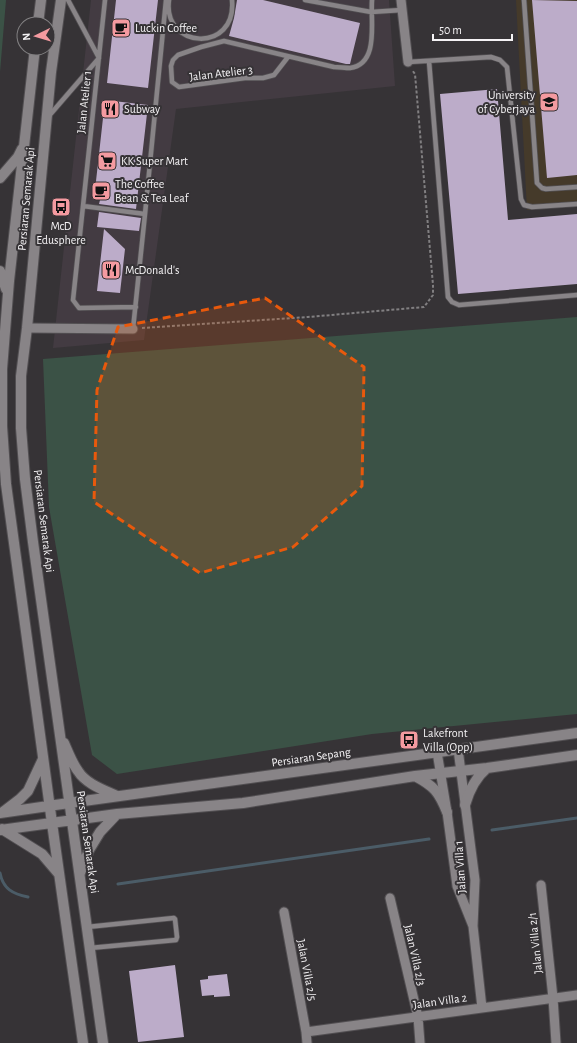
<svg xmlns="http://www.w3.org/2000/svg" width="577" height="1043" viewBox="0 0 577 1043" font-family="'Alegreya Sans',sans-serif">
  <rect width="100%" height="100%" fill="#363336"/>
  <path fill="#433b42" d="M91,0h298l6,86 -219,23 -32,231 -91,8z"/>
  <path fill="#453a2a" d="M516,0h61v204l-50,6z"/>
  <path fill="#3b5246" d="M0,0h6l-6,72z
    M577,317v397l-205,20 -255,40 -25,-19 -43,-248 -6,-148z"/>
  <g fill="none" stroke-linecap="round" stroke-linejoin="round">
    <path stroke="#4b5c67" stroke-width="3" d="M492,830l85,-12
      M0,873c3,16 13,21 28,24
      M118,884l311,-45"/>
  </g>
  <path fill="#bcacc9" d="M116,0h42l-10,88 -41,-5z
    M237,0h26l97,23 -10,41h-4l-117,-28 5,-18z
    M532,0l45,1v174l-30,3z
    M497,89l11,131 69,-6v70l-119,10 -18,-200z
    M105,100l43,5 -12,104 -37,-5 1,-4 -6,-1z
    M99,212l42,6 -2,13 -42,-4z
    M104,229l21,20 -5,44 -23,-2z
    M175,965l9,72 -46,5 -9,-71z
    M227,974l3,22 -16,1v-2l-12,1 -2,-16 8,-1v-3z"/>
  <g fill="none" stroke-linecap="round" stroke-linejoin="round">
    <g stroke="#524f52" stroke-width="6">
      <path id="lane" d="M169,0c-7,49 68,54 63,0
        M305,0l66,12 31,-2
        M524,0l13,183 5,5 4,1 31,-2
        M288,57l-14,18 -11,3h-18l-66,9 -7,-5 -1,-16 2,-6 5,-5 23,-8 23,-6 110,26c5,0 11,1 16,1 30,-4 20,-48 22,-68
        M429,61l19,236 4,5 7,3 118,-10
        M408,62l83,-5 9,3 7,7 14,132 3,6 8,2 45,-3
        M48,117l51,-59 -31,-58
        M83,206l22,-206
        M145,214l21,-214
        M133,329l12,-115 -62,-8 -10,94 6,8 57,-1
        M87,927l87,-9 1,1 2,18 -1,3 -86,8"/>
    </g>
    <g stroke="#524f52" stroke-width="11">
      <path id="street" d="M401,0l7,62
        M27,328l106,1
        M437,752l10,60 10,74 16,40 2,-46 -17,-131
        M541,885l12,113 3,45
        M390,898l28,119 2,26
        M284,912l22,120 1,11
        M473,926l9,82
        M306,1032l271,-37"/>
    </g>
    <g stroke="#524f52" stroke-width="12">
      <path id="secondary" d="M61,0l-10,72 -24,256 -6,48v52l4,51 8,63 70,501
        M38,24l3,-24
        M35,48l-26,233 -7,88v57l4,58 46,339 31,220
        M0,178l18,-21 4,-8
        M0,271l6,18
        M64,743c4,9 8,20 14,28 8,13 26,19 39,25
        M415,776c19,10 24,16 32,36
        M465,805c4,-14 10,-27 22,-37
        M3,812l17,-13 8,-8 15,-32
        M0,813l69,-10 508,-70
        M2,829l40,25 17,20
        M0,830l117,-16 126,-11 172,-27 72,-8 90,-13
        M80,873l9,-23 11,-18 17,-18"/>
    </g>
    <path stroke="#817f81" stroke-width="2" stroke-dasharray="3 2" stroke-linecap="butt" d="M142,328l166,-11 116,-10 9,-12v-10l-18,-211 -3,-4"/>
    <use href="#lane" stroke="#888487" stroke-width="4.5"/>
    <use href="#street" stroke="#888487" stroke-width="9"/>
    <use href="#secondary" stroke="#888487" stroke-width="10"/>
  </g>
  <path fill="#e8590c" fill-opacity="0.2" stroke="#e8590c" stroke-width="3" stroke-dasharray="8 5" stroke-linejoin="round" d="M265,298l99,69 -2,119 -69,61 -93,26 -106,-71 3,-112 21,-63z"/>
  <defs>
    <g id="cafe-square" transform="scale(1)"><rect x="-9" y="-9" width="18" height="18" rx="4" fill="#f49aa0" stroke="#363336"/><path d="M-5.5-4.5H6V0H3Q3 3.5 0 3.5H-2.5Q-5.5 3.5-5.5 0ZM3-3.2v2h1.7v-2ZM-6 4.5H4V6H-6Z" fill="#111"/></g>
    <g id="university-square" transform="scale(1)"><rect x="-9" y="-9" width="18" height="18" rx="4" fill="#f49aa0" stroke="#363336"/><path d="M0-5L7-2L0 1L-7-2ZM-4 1L0 2.5L4 1V4Q0 6-4 4Z" fill="#111"/></g>
    <g id="restaurant-square" transform="scale(1)"><rect x="-9" y="-9" width="18" height="18" rx="4" fill="#f49aa0" stroke="#363336"/><path d="M-5-6h1v4h1v-4h1v4h1v-4h1v5L-1.5 .5V6h-2V.5L-5-1ZM5-6V6H3V1.5H1.5Q1.5-4 5-6Z" fill="#111"/></g>
    <g id="supermarket-square" transform="scale(1)"><rect x="-9" y="-9" width="18" height="18" rx="4" fill="#f49aa0" stroke="#363336"/><path d="M-6-5.5h2.5l.6 2H6L4.5 2H-2.5L-4.4-4H-6ZM-1.5 3.2a1.3 1.3 0 1 0 .1 0ZM3 3.2a1.3 1.3 0 1 0 .1 0Z" fill="#111"/></g>
    <g id="bus-square" transform="scale(1)"><rect x="-9" y="-9" width="18" height="18" rx="4" fill="#f49aa0" stroke="#363336"/><path d="M-5-6H5V4H4V6H2V4H-2V6H-4V4H-5ZM-3.5-4V0h7V-4ZM-3.5 1.2v1.5H-2V1.2ZM2 1.2v1.5H3.5V1.2Z" fill="#111"/></g>
  </defs>
  <g fill-rule="evenodd">
    <use href="#cafe-square" x="121" y="28"/>
    <use href="#university-square" x="549" y="102"/>
    <use href="#restaurant-square" x="110" y="109"/>
    <use href="#supermarket-square" x="107" y="161"/>
    <use href="#cafe-square" x="101" y="191"/>
    <use href="#bus-square" x="61" y="207"/>
    <use href="#restaurant-square" x="111" y="270"/>
    <use href="#bus-square" x="409" y="740"/>
  </g>
  <g text-anchor="middle" stroke-width="4" stroke-linejoin="round" paint-order="stroke">
    <g font-size="12" fill="#f5f3f5" stroke="#363336" text-anchor="start">
      <text x="135" y="32">Luckin Coffee</text>
      <text x="535" y="99" text-anchor="end">University<tspan x="535" dy="14">of Cyberjaya</tspan></text>
      <text x="124" y="113">Subway</text>
      <text x="121" y="165">KK Super Mart</text>
      <text x="115" y="188">The Coffee<tspan x="115" dy="14">Bean &amp; Tea Leaf</tspan></text>
      <text x="61" y="230" text-anchor="middle">McD<tspan x="61" dy="14">Edusphere</tspan></text>
      <text x="125" y="274">McDonald's</text>
      <text x="423" y="737">Lakefront<tspan x="423" dy="14">Villa (Opp)</tspan></text>
    </g>
    <g font-size="12" fill="#f5f3f5" stroke="#363336">
      <text transform="translate(221 73) rotate(-7)" y="4">Jalan Atelier 3</text>
      <text transform="translate(84 102) rotate(-84)" y="4">Jalan Atelier 1</text>
      <text transform="translate(26 199) rotate(-85)" y="4">Persiaran Semarak Api</text>
      <text transform="translate(44 521) rotate(83)" y="4">Persiaran Semarak Api</text>
      <text transform="translate(311 757) rotate(-8)" y="4">Persiaran Sepang</text>
      <text transform="translate(88 842) rotate(82)" y="4">Persiaran Semarak Api</text>
      <text transform="translate(460 867) rotate(-94)" y="4">Jalan Villa 1</text>
      <text transform="translate(535 943) rotate(-96)" y="4">Jalan Villa 2/1</text>
      <text transform="translate(415 955) rotate(77)" y="4">Jalan Villa 2/3</text>
      <text transform="translate(307 970) rotate(79)" y="4">Jalan Villa 2/5</text>
      <text transform="translate(440 1001) rotate(-8)" y="4">Jalan Villa 2</text>
    </g>
  </g>
  <g transform="translate(36 36) rotate(265)"><circle r="19" fill="#363336" stroke="#828082"/>
  <path d="M0-3L7 15L0 10L-7 15Z" fill="#f49aa0"/>
  <text y="-6" font-size="11" font-weight="bold" text-anchor="middle" fill="#f5f3f5">N</text>
  </g>
  <path d="M433 34v6h79v-6" fill="none" stroke="#f5f3f5" stroke-width="2"/>
  <text x="439" y="34" font-size="12" fill="#f5f3f5" stroke="#363336" stroke-width="3" paint-order="stroke">50 m</text>
</svg>
